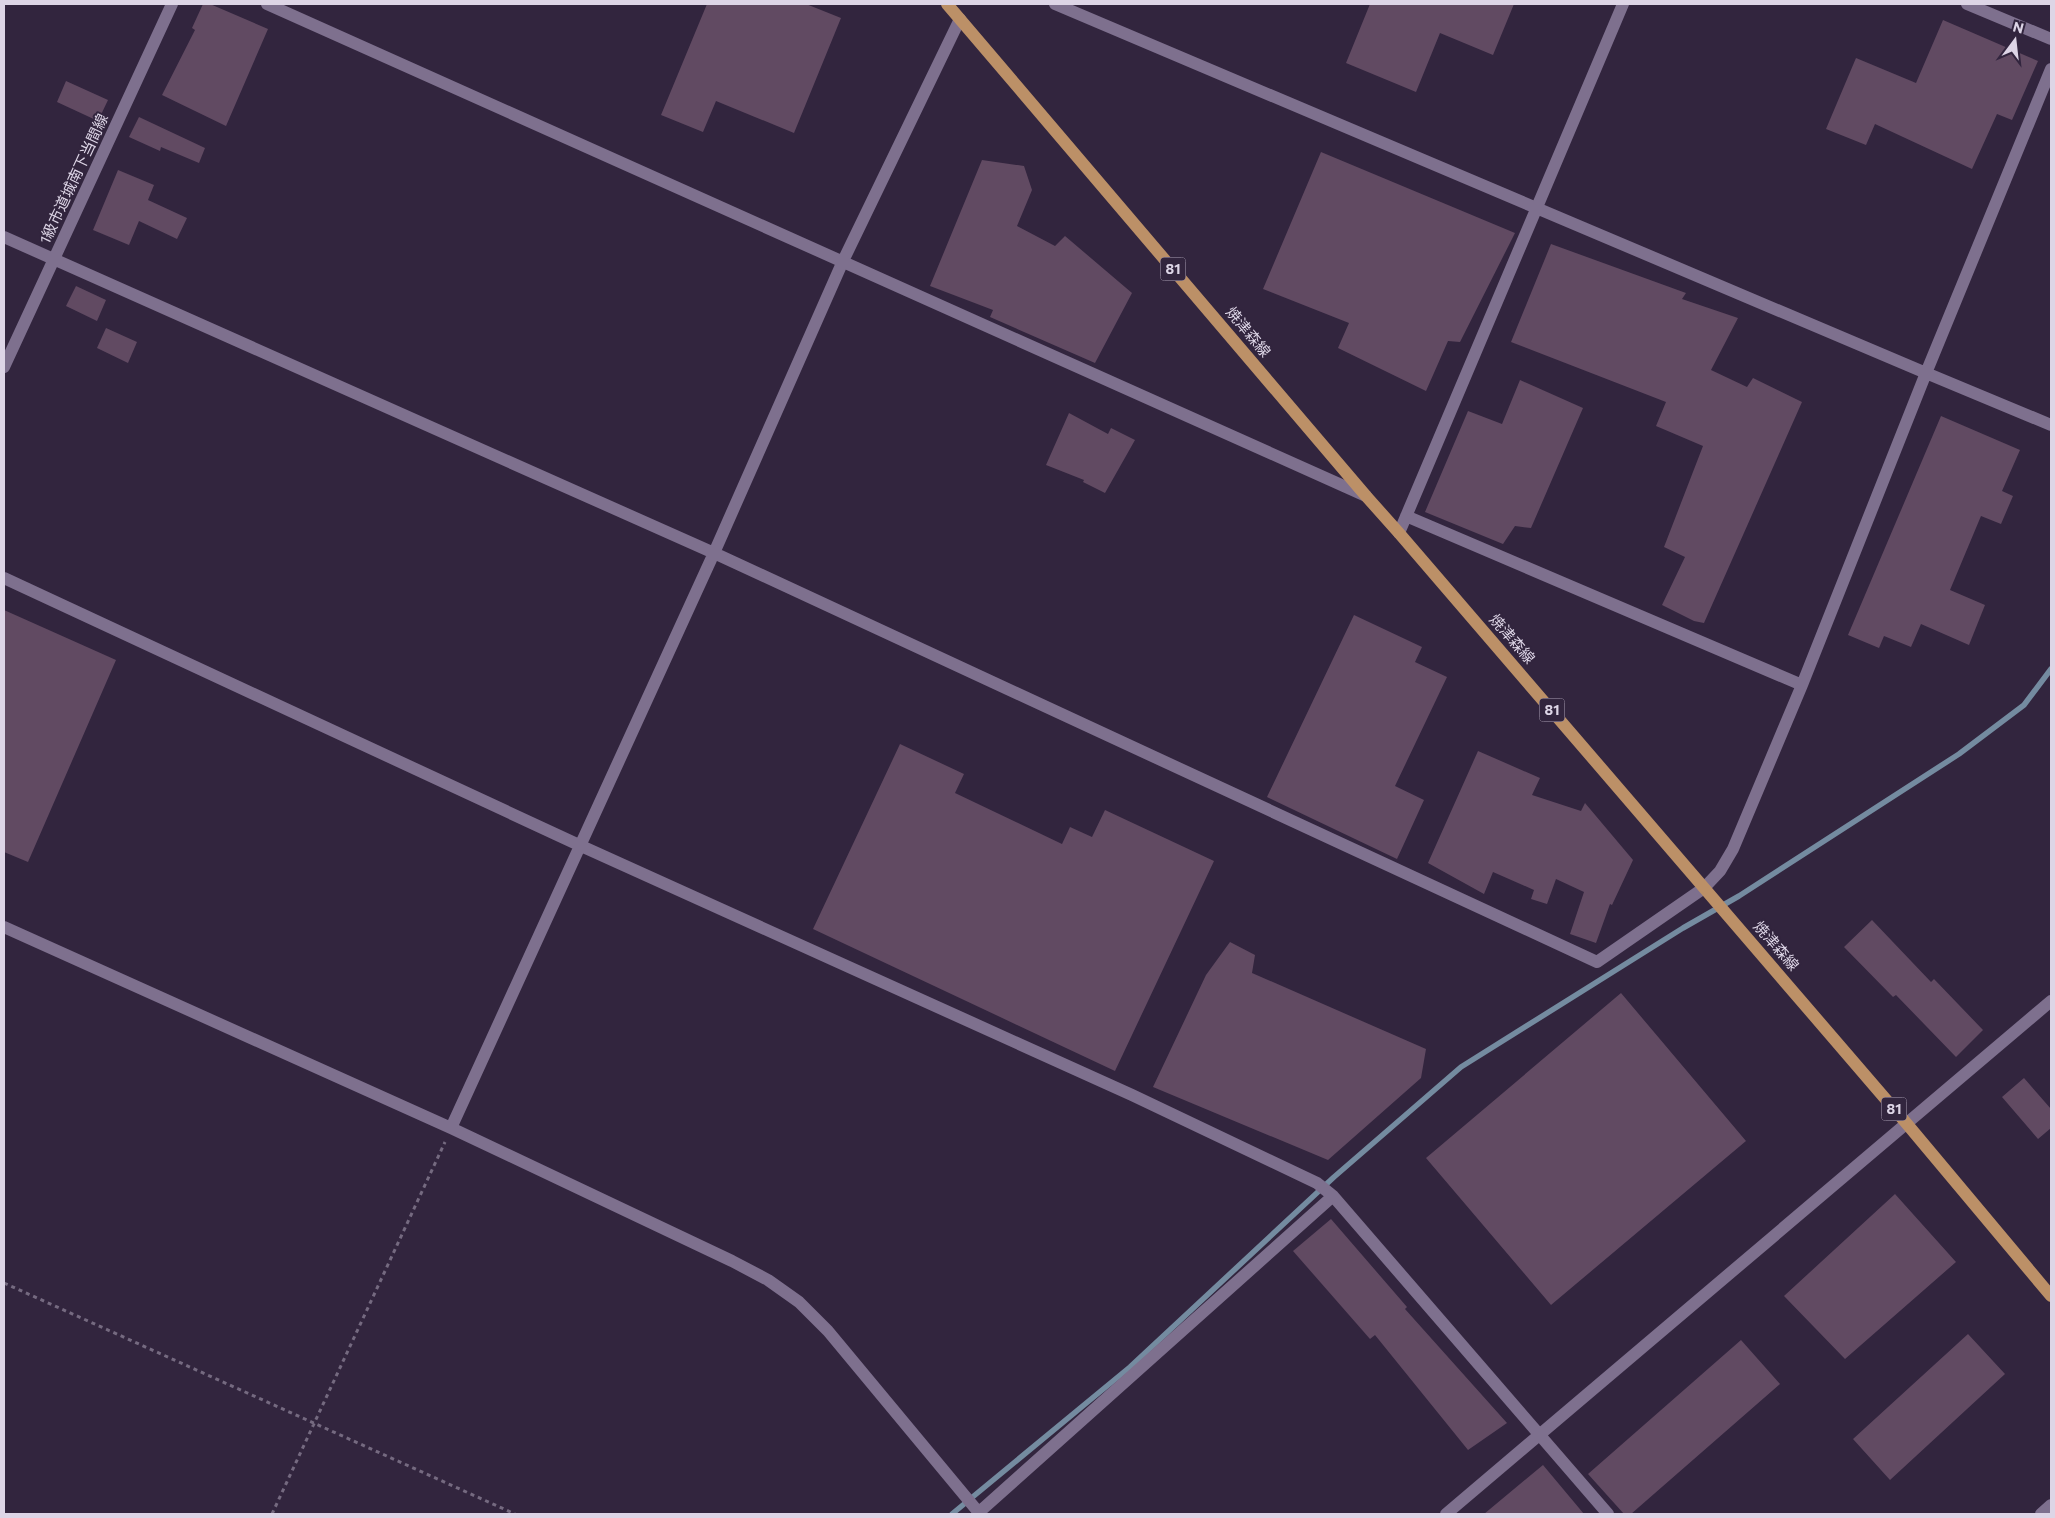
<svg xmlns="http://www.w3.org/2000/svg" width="2055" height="1518" viewBox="0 0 2055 1518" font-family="Commissioner,'Noto Sans JP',sans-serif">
  <rect width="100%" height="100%" fill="#32253e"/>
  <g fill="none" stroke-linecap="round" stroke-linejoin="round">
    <path stroke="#748ba0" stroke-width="5.5" d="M952,1514l178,-147 204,-190 127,-110 222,-139 56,-32 220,-142 65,-49 27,-36"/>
  </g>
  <path fill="#614a62" d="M203,4h7l58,25 -42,97 -64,-31 33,-65 -3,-2z
    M707,4h99l35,14 -47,115 -78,-32 -13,31 -42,-17z
    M1370,4h144l-21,51 -53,-22 -24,59 -70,-29z
    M1943,20l95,41 -26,59 -15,-6 -25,55 -97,-45 -9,21 -40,-16 30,-71 60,25z
    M66,81l42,19 -10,21 -41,-19z
    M139,117l66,31 -6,15 -38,-16 -1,4 -31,-14z
    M1321,152l194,81 -55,109 -12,-1 -22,50 -88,-43 11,-25 -86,-34z
    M982,160l42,6 8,24 -15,36 38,20 10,-10 67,57 -37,70 -105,-46 3,-7 -63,-24z
    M118,170l36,15 -6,15 39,18 -10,21 -38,-18 -10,24 -36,-15z
    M1551,244l135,49 -4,6 56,19 -27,52 36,17 6,-9 49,24 -98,221 -10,-2 -32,-16 23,-48 -21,-10 39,-101 -47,-20 10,-24 -155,-60z
    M76,286l30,14 -9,21 -31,-15z
    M106,328l31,14 -9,21 -31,-15z
    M1520,380l63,28 -52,120 -16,-2 -12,18 -78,-32 43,-101 34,13z
    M1069,413l39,21 3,-6 24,12 -30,53 -22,-11 1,-2 -38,-15z
    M1941,416l79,34 -18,41 11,5 -12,28 -20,-8 -31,74 35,15 -16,40 -48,-21 -10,23 -27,-11 -5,12 -31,-13z
    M4,610l112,50 -88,202 -24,-10z
    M1354,615l68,32 -7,15 32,15 -52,109 29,14 -27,59 -130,-62z
    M900,744l64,30 -9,19 107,51 8,-17 22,10 13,-27 109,51 -99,210 -302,-142z
    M1478,751l62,27 -8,17 49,16 4,-8 48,57 -21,45 -2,-1 -14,39 -26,-9 14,-42 -28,-13 -9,25 -16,-5 3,-9 -41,-18 -9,22 -56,-31z
    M1872,920l59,62 3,-3 49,51 -27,27 -60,-62 -3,2 -49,-50z
    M1230,942l25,13 -3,18 174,76 -5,29 -93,82 -175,-73 53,-112z
    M1621,993l125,148 -195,164 -125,-147z
    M2024,1078l27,31v19l-13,11 -36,-42z
    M1895,1194l61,68 -111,97 -61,-63z
    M1331,1219l76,88 -2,2 102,114 -39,27 -93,-115 -5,4 -77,-88z
    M1968,1334l37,40 -115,106 -37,-41z
    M1741,1340l39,44 -149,130h-7l-36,-40z
    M1543,1465l41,49h-100z"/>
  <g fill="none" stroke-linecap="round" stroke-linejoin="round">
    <path stroke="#756a80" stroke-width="3" stroke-dasharray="4 4" stroke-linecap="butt" d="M4,1283l511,231
      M272,1514l173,-372"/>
    <path stroke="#7e708e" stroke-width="12" d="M267,4l1099,492
      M1055,4l871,369 125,52
      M1967,4l84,35
      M4,237l710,316 883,409 107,-74 16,-17 13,-22 69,-164 124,-312 125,-304
      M4,367l168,-363
      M1406,516l396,169
      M1399,533l224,-529
      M4,578l575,267 553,250 185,88 16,13 275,318
      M4,927l447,201 281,133 36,19 31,22 29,29 152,183
      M451,1128l263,-575 129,-292 117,-242
      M977,1514l356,-318
      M1446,1514l605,-513
      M2041,1514l10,-9"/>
    <path stroke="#bc9067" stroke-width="12" d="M947,4l419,492 33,37 508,591 144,172"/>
  </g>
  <g text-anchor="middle" stroke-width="4" stroke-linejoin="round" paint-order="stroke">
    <g fill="#32253e" stroke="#aaa0b4" stroke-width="1">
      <rect x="1160.5" y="257.5" width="25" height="23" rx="4"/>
      <rect x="1539.5" y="698.5" width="25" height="23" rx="4"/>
      <rect x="1881.5" y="1097.5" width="25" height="23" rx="4"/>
    </g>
    <g font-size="14" font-weight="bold" fill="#ddd5e6">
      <text x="1173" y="274">81</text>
      <text x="1552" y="715">81</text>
      <text x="1894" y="1114">81</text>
    </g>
    <g font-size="15" fill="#ddd5e6" stroke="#32253e">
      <text transform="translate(74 179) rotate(-65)" y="5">1級市道城南下当間線</text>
      <text transform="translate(1248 332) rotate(50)" y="5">焼津森線</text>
      <text transform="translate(1512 639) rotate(49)" y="5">焼津森線</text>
      <text transform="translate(1776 946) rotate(49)" y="5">焼津森線</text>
    </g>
  </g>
  <rect width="2055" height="1518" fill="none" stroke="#ddd5e6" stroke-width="10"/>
  <g transform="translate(2015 40) rotate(15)" stroke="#32253e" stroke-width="4" paint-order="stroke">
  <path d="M0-4L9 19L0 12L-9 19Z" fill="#ddd5e6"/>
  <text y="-8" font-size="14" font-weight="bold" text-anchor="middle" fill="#ddd5e6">N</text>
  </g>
</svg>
